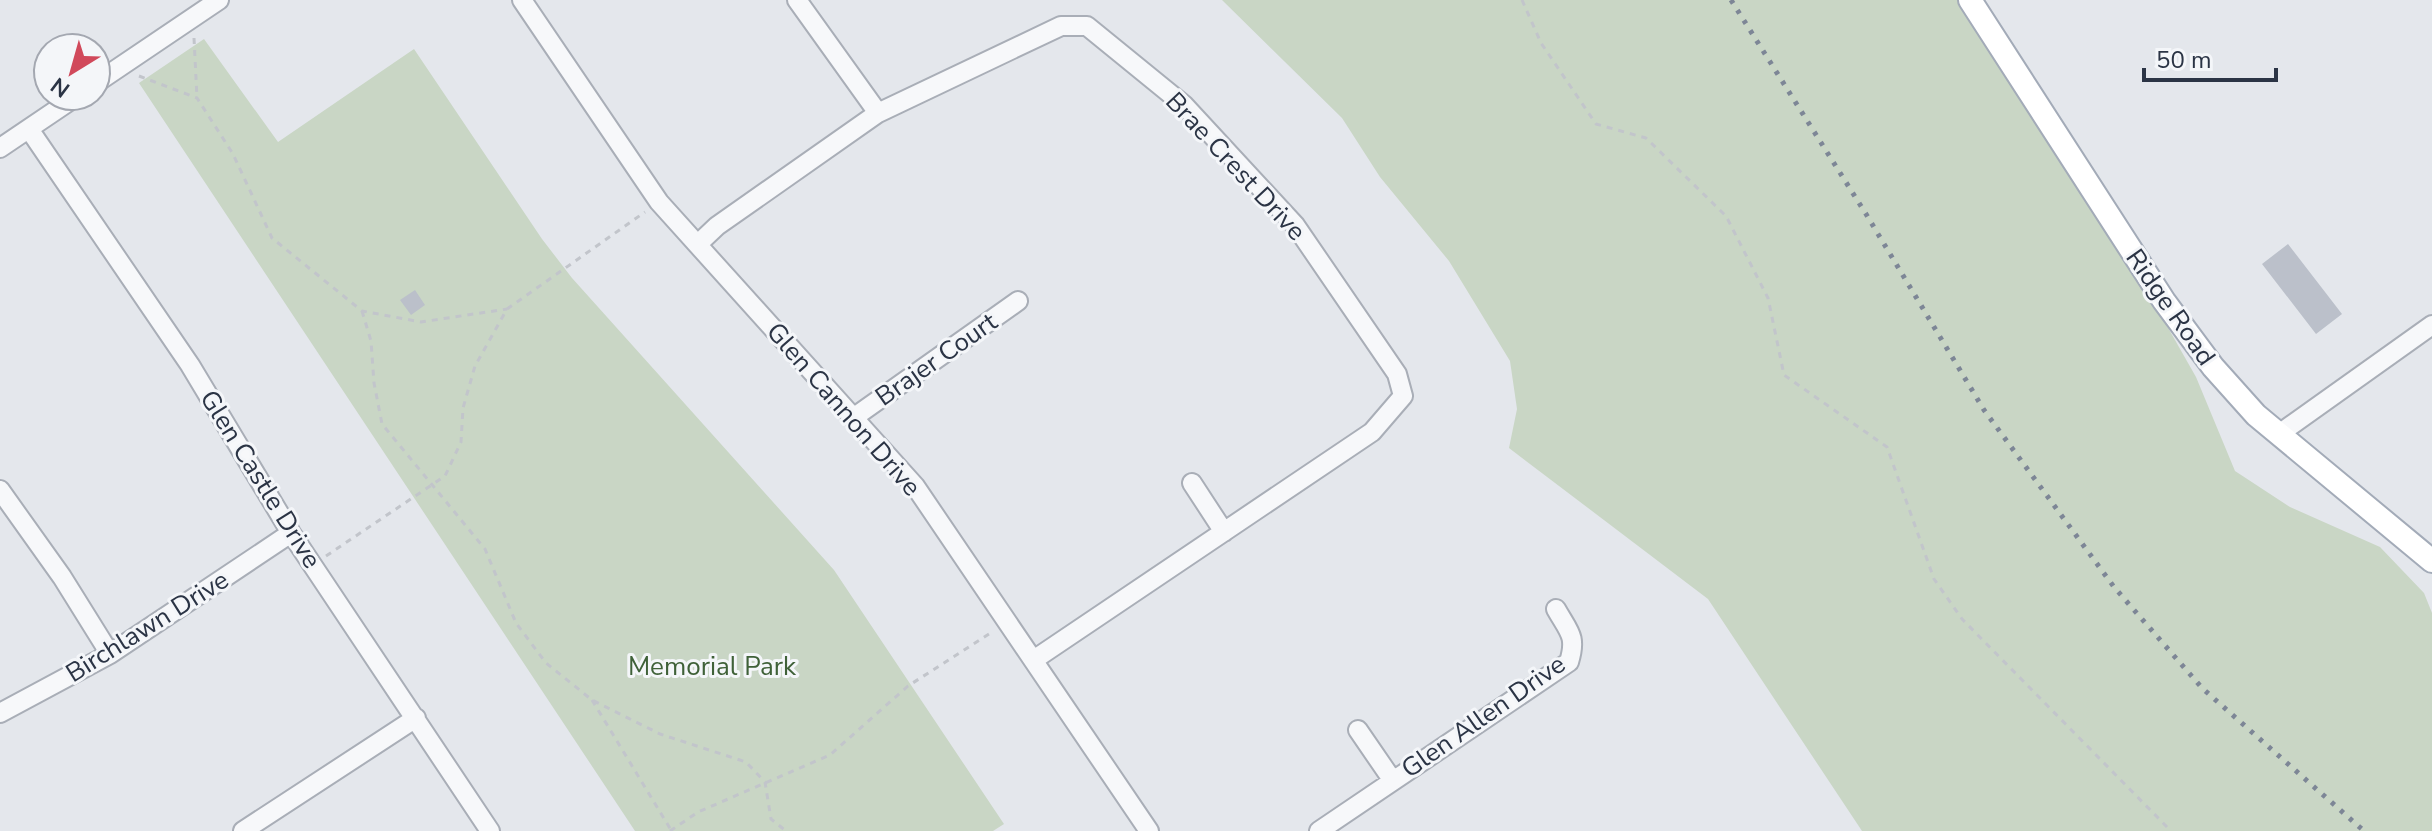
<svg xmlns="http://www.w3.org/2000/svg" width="2432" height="831" viewBox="0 0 2432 831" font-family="'Nunito Sans',sans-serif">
  <rect width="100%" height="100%" fill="#e4e7ec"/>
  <path fill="#c9d6c5" d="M1222,0h749l125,201 100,176 39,94 55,36 90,40 44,46 8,20v218h-570l-154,-232 -199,-151 8,-39 -7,-48 -61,-100 -69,-84 -38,-59z
    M204,39l74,103 136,-93 128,190 30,39 262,292 170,254 -11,7h-358l-496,-748z"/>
  <path fill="#bbc0ca" d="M2288,244l54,70 -26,20 -54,-70z
    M415,290l10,15 -14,10 -11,-15z"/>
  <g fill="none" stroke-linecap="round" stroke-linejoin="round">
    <g stroke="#a9aeb7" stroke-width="22">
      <path id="minor" d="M522,0l137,202 256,284 234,345
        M797,0l81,113
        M96,83l123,-83
        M29,129l161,236 101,168 199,298
        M0,148l77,-52
        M698,244l19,-18 161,-113 183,-87h26l97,79 111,120 102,149 6,22 -31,36 -337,227
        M853,418l165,-117
        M2279,434l153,-109
        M1192,483l32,49
        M0,490l62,87 48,77
        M0,713l110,-59 181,-121
        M1358,730l35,51
        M243,831l173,-113
        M1319,831l250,-169c8,-26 0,-30 -13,-53"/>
    </g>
    <g stroke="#a3abb8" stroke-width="26">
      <path id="major" d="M1970,0l194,301 49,66 43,48 176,146"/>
    </g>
    <path stroke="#c2c5cb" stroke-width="3" stroke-dasharray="6 6" stroke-linecap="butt" d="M1522,0l19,43 55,81 50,14 80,78 42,82 16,77 103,72 47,132 28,40 209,212
      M194,38l3,60
      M139,76l58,22 36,56 39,84 90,73 59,11 86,-13
      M362,311l9,30 3,42 8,41 103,125 31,74 30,40 46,37 68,34 86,28 19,20 6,37 15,12
      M326,556l119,-80 16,-34 2,-34 12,-42 32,-57 138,-97
      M592,700l79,130
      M670,831l28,-19 132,-57 78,-69 84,-54"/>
    <use href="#minor" stroke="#f7f8fa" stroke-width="18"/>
    <use href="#major" stroke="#fff" stroke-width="22"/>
    <path stroke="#7d8696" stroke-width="5" stroke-dasharray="4 8" stroke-linecap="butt" d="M1731,0l135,214 118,196 130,177 88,101 162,143"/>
  </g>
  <g text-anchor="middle" stroke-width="6" stroke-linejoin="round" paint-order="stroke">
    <g font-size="26" fill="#2b3445" stroke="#f4f6f9">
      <text transform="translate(1236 166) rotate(47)" y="9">Brae Crest Drive</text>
      <text transform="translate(2171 307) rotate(55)" y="9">Ridge Road</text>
      <text transform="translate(936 359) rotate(-35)" y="9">Brajer Court</text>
      <text transform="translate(844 409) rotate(49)" y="9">Glen Cannon Drive</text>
      <text transform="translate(261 479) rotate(58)" y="9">Glen Castle Drive</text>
      <text transform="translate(147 626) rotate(-32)" y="9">Birchlawn Drive</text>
      <text transform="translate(1483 716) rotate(-35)" y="9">Glen Allen Drive</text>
    </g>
    <g font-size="26" fill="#3f6138" stroke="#f4f6f9">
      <text x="712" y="675">Memorial Park</text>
    </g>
  </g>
  <g transform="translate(72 72) rotate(217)"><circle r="38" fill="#f4f6f9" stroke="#a4a8b1" stroke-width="2"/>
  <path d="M0-6L14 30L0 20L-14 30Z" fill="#d1495b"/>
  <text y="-12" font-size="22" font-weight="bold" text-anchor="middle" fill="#2b3445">N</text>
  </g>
  <path d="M2144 68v12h132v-12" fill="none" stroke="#2b3445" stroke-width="4"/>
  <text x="2156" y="68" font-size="24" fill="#2b3445" stroke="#f4f6f9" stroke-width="6" paint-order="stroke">50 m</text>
</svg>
